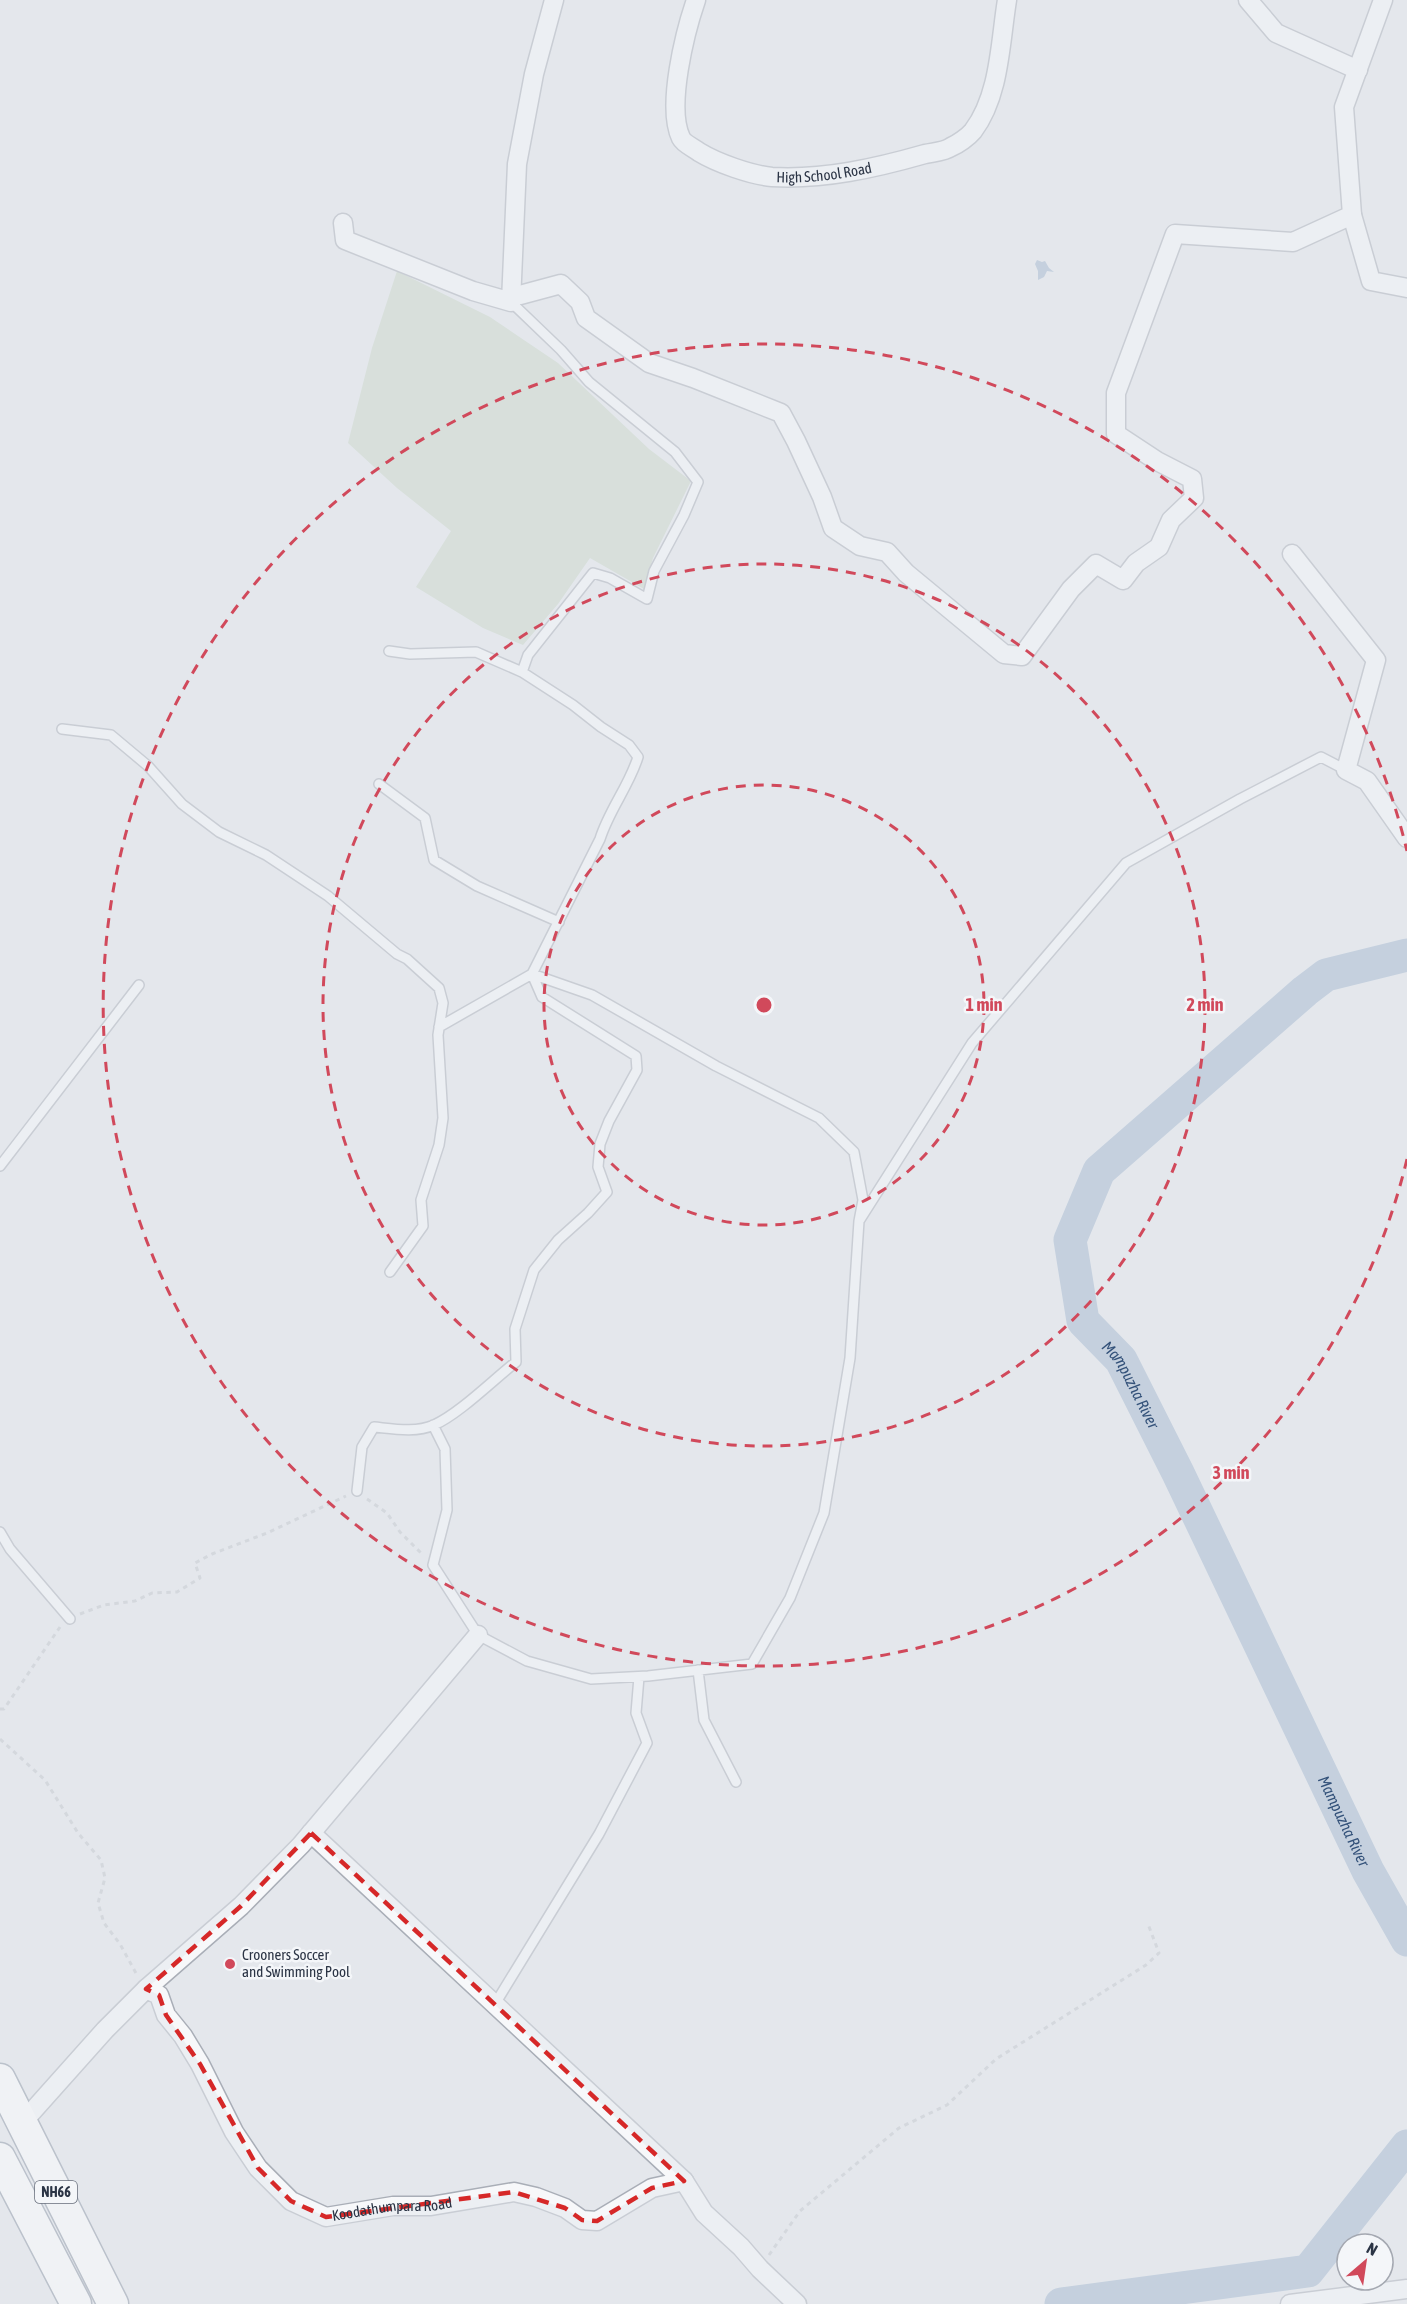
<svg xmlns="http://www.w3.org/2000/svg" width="1407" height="2304" viewBox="0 0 1407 2304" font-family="'Asap Condensed',sans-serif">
  <rect width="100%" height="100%" fill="#e4e7ec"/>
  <path fill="#c9d6c5" d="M397,271l93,46 68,46 91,86 42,32 -38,77 -9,31 -54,-31 -32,46 -35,41 -40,-17 -67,-41 35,-56 -54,-43 -49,-45 24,-95z"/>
  <path fill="#9fb4cc" d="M1037,260l5,2 3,-1 4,7 5,4 -7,-1 -3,6 -6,3v-9l-3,-7z"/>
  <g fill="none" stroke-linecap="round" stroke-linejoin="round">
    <g stroke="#9fb4cc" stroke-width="33">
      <path id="s1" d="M1407,955l-81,20 -21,16 -206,180 -29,69 13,81 38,39 57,113 190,398 39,69"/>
      <path d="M1061,2304l247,-33 99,-125"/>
    </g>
    <g stroke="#a9aeb7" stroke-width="12">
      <path id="service" d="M511,302l50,48 28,32 86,70 23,30 -14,33 -30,56 -7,28 -37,-21 -17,-5 -65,82 -6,17
        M389,651l21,3 66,-2 46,20 51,33 28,22 28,18 9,12c-9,29 -29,53 -38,82l-68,135 -93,53
        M62,729l49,6 37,31 34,38 37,28 47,23 62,41 69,58 10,5 32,29 4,15 -5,32 5,83 -4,27 -18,55 2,26 -33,46
        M379,784l46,34 9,42 43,26 82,36
        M532,974l60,21 124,71 103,52 35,34 9,48 -4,21 113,-178 154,-180 114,-64 81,-42 25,13
        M0,1166l139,-181
        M433,1425l12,24 2,61 -14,55 45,70 49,26 64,18 57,-3 104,-12 38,-66 34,-85 26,-155 9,-137
        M357,1491l5,-44 12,-20c20,2 42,6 60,-2 25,-11 59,-45 82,-63l-1,-33 19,-59 24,-30 30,-27 19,-21 -9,-25 2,-23 9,-23 28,-51 -1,-14 -94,-59 -10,-23
        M0,1532l10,17 60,70
        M698,1670l6,50 32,62
        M495,2004l104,-170 48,-91 -11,-30 3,-36"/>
    </g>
    <g stroke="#a9aeb7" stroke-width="21">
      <g id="minor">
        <path id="s2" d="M696,0c-11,32 -30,107 -15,138 3,6 13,10 18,14 18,11 52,23 73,25 51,3 104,-9 153,-23 8,-2 19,-2 26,-7 7,-3 17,-10 22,-16 27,-36 27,-88 34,-131"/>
        <path d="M1248,0l28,33 82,37"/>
        <path d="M1352,215l19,66 36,7"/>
        <path d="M343,223l2,17 128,51 38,11 6,-138 17,-90 20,-74"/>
        <path d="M520,295l41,-11 19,18 6,16 63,45 44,15 88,35 15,28 26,56 11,31 27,18 27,6 19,21 98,81 18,2 49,-67 25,-25 27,16 13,-17 23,-16 12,-27 23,-22 -2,-19 -35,-18 -41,-27v-41l59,-159 118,8 59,-27 -8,-108 39,-107"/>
        <path d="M1292,554l84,106 -30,110 21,11 40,57"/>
        <path d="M311,1833l373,348"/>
        <path d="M146,1989l95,-83 60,-61 177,-210"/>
        <path id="s3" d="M22,2123l83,-93 41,-41 13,6 7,20 17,21 17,28 34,68 24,36 33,33 35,16 67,-11h38l83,-14 22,5 29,11 17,12 15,1 55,-33 32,-7 20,32 37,34 19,22 37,35"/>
        <path d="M1290,2304l117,-15"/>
      </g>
    </g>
    <g stroke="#8b94a3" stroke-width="33">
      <path id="trunk" d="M0,2079l113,225
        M0,2158l76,146"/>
    </g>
    <path stroke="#c2c5cb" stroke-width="3" stroke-dasharray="4.5 4.5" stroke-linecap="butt" d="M367,1499l20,14 13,19 21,21
      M80,1614l24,-9 31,-4 17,-8 25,-1 23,-14 -5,-15 17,-9 55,-21 79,-37
      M0,1709h4l56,-82
      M0,1739l45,41 33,53 23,27 4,18 -7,25 6,20 16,21 17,31
      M769,2255l31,-44 99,-83 48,-23 49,-46 150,-94 13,-12 -11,-29"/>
    <use href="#service" stroke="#f7f8fa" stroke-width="9"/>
    <use href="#minor" stroke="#f7f8fa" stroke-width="18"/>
    <use href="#trunk" stroke="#fff" stroke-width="30"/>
  </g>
  <path d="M0 0H1407V2304H0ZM311,1833l373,348 -32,7 -55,33 -15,-1 -17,-12 -51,-16 -188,25 -35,-16 -33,-33 -58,-104 -34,-49 -7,-20 -13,-6 95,-83z" fill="#e4e7ec" fill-opacity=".55" fill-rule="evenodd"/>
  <path fill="none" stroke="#d62828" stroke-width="4.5" stroke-dasharray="12 8" stroke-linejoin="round" d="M311,1833l373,348 -32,7 -55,33 -15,-1 -17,-12 -51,-16 -188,25 -35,-16 -33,-33 -58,-104 -34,-49 -7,-20 -13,-6 95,-83z"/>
  <g fill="none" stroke="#d1495b" stroke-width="3" stroke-dasharray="10 8">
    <circle cx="764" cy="1005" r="220"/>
    <circle cx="764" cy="1005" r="441"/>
    <path d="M1407 1159A661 661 0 1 1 1407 851"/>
  </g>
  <circle fill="#d1495b" stroke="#f4f6f9" stroke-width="2" cx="230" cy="1964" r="6"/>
  <g text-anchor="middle" stroke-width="5" stroke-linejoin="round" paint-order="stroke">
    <rect fill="#f4f6f9" stroke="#676e7b" stroke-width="1.5" x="35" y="2181" width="42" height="22" rx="4.5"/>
    <g font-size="14" font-weight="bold" fill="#2b3445">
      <text x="56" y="2197">NH66</text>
    </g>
    <g font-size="15" fill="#2b3445" stroke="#f4f6f9">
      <text dy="5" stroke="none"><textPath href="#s2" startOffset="294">High School Road</textPath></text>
      <text dy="5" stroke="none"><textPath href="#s3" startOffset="549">Koodathumpara Road</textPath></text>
    </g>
    <g font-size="15" fill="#2b3445" stroke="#f4f6f9" text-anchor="start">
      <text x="242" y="1960">Crooners Soccer<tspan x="242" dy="17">and Swimming Pool</tspan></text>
    </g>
    <g font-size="16" font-style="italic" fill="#34527a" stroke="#f4f6f9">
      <text dy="6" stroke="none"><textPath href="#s1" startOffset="621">Mampuzha River</textPath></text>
      <text dy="6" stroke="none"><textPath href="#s1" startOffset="1107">Mampuzha River</textPath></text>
    </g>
  </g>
  <circle cx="764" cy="1005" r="9" fill="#d1495b" stroke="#f4f6f9" stroke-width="3"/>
  <g font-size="18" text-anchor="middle" font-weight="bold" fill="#d1495b" stroke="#f4f6f9" stroke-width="5" stroke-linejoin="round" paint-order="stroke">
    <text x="984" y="1011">1 min</text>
    <text x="1205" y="1011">2 min</text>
    <text x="1231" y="1479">3 min</text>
  </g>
  <g transform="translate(1365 2262) rotate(29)"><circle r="28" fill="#f4f6f9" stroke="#a4a8b1" stroke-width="1.5"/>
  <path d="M0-4.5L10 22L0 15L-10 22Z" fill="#d1495b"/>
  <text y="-9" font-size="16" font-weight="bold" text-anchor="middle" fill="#2b3445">N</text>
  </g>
</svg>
